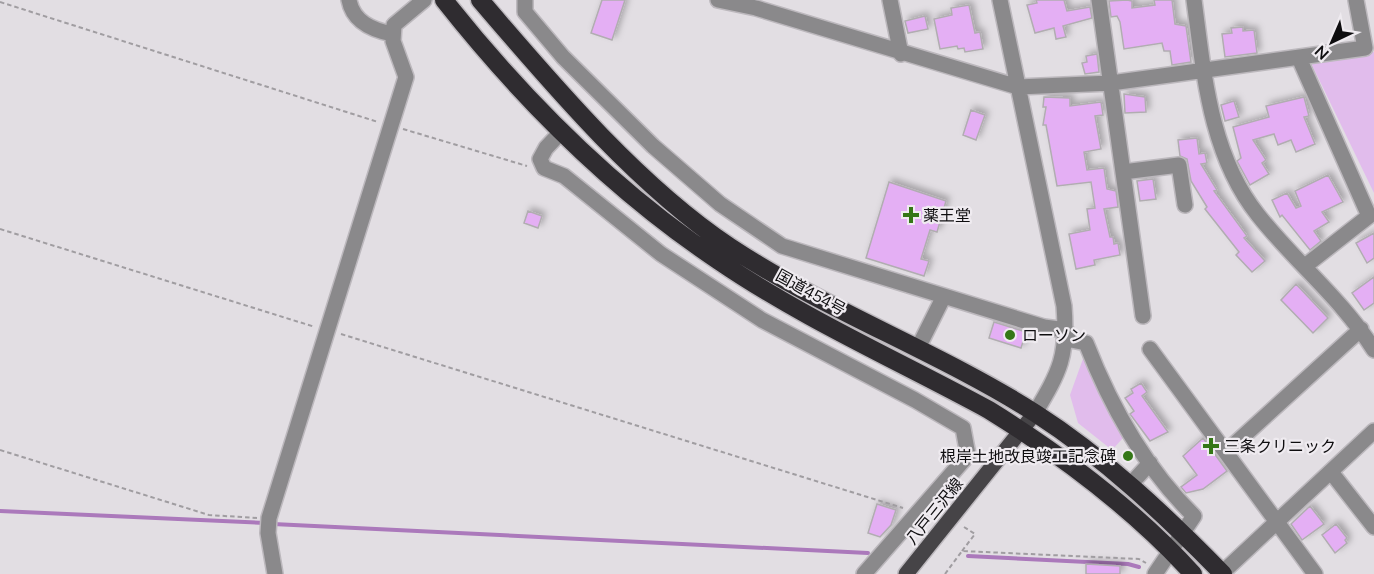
<svg xmlns="http://www.w3.org/2000/svg" width="1374" height="574" viewBox="0 0 1374 574" font-family="Mulish,'Noto Sans JP',sans-serif">
  <defs>
    <filter id="shadow"><feDropShadow dx="3.5" dy="-3.5" stdDeviation="3" flood-color="#0004"/></filter>
  </defs>
  <rect width="100%" height="100%" fill="#e2dee3"/>
  <path fill="#e1bcec" d="M1374,52v141l-63,-130 4,-4z
    M1084,356l16,39 23,43 -11,12 -34,-27 -8,-28z"/>
  <g fill="none" stroke-linecap="round" stroke-linejoin="round">
    <path stroke="#ab79bb" stroke-width="4" d="M0,511l265,12
      M273,524l595,29
      M968,556l160,8 11,3"/>
  </g>
  <path fill="#e4aff4" stroke="#b1adb1" stroke-width="1.5" filter="url(#shadow)" d="M602,0h23l-13,40 -21,-7z
    M1036,0h28l3,11 23,-4 2,11 -29,8 3,11 -10,2 -2,-11 -19,5 -8,-28 10,-2z
    M1127,0l5,1v7l23,-3 -1,-5h18l3,24 11,2 5,36 -19,3 -2,-14h-6l-2,-8 -38,6 -4,-27 -3,-6 -6,1 -2,-16z
    M969,5l6,28 5,-1 3,17 -18,3 -1,-4 -6,1 -1,-3 -17,3 -6,-30 18,-4 -1,-7z
    M925,16l3,13 -20,4 -3,-12z
    M1243,27v4l11,-1 3,23 -32,4 -3,-23 10,-1 -1,-5z
    M1097,54l2,18 -14,2 -3,-11 5,-1 -1,-6z
    M1124,94l21,3 1,15 -21,1z
    M1044,97l26,1v8l31,-4 2,13 -8,1 6,33 -17,3 3,18 17,-2 3,21 9,2 2,16 -14,2 6,28h3l1,7 4,-1 2,12 -26,5 1,5 -19,4 -7,-35 21,-4 -3,-21 8,-1 -4,-26 -34,4 -11,-61h-3l3,-18h-3z
    M1304,97l5,19 -5,1 11,27 -19,8 -5,-12 -13,5 -4,-11 -21,6 13,20 -4,3 7,11 -19,11 -13,-24 4,-3 -8,-31 36,-10 -3,-11z
    M1234,101l5,16 -14,4 -4,-16z
    M971,110l14,5 -9,25 -13,-5z
    M1197,138l2,16 6,-1 2,10 -6,1 16,26 -3,1 33,45 -3,2 21,23 -13,11 -16,-17 3,-3 -34,-43 2,-2 -16,-26 -4,-22 -7,-3 -2,-16z
    M1328,175l15,27 -21,10 7,10 -15,9 7,10 -11,9 -28,-35 -2,2 -8,-17 15,-7 9,15 5,-2 -6,-15z
    M1153,179l3,20 -16,2 -3,-20z
    M889,182l57,19 -9,31 -7,-2 -9,29 8,2 -5,15 -58,-18z
    M528,211l14,5 -4,12 -14,-5z
    M1374,233v25l-7,5 -11,-20z
    M1374,277v26l-10,7 -12,-17z
    M1296,284l32,34 -15,15 -32,-33z
    M994,322l32,10 -5,16 -32,-10z
    M1141,383l6,9 -5,4 26,36 -18,9 -20,-27 4,-3 -9,-13 8,-5 -2,-4z
    M1203,438l24,33 -24,18 -17,4 -5,-6 16,-12 -14,-19z
    M877,504l19,6 -5,15 -11,12 -12,-4z
    M1310,506l14,18 -22,16 -11,-16z
    M1336,524l11,14 -2,2 2,3 -12,10 -13,-18z
    M1086,564l34,2v8h-34z"/>
  <g fill="none" stroke-linecap="round" stroke-linejoin="round">
    <g stroke="#bcb8bd" stroke-width="18">
      <path id="minor" d="M349,0c4,22 23,30 43,34
        M525,0v12l38,45 90,89 67,58 62,42 262,81 22,3
        M718,0l38,8 262,79 93,-4 254,-35 -9,-48
        M890,0l11,54
        M1000,0l64,306c4,50 -4,65 -29,107
        M1099,0l44,316
        M1194,0c10,74 16,155 64,215 37,47 84,84 116,135
        M1299,58l70,158 -64,50
        M561,132l-15,16 -6,11 4,9 20,8 97,78 101,66 153,80 48,28 5,27 -104,119
        M1123,172l56,-7 6,40
        M1066,339l20,4c25,64 59,125 108,173l-39,58
        M918,348l26,-52
        M1150,349l165,225
        M1226,452l135,-123
        M1331,472l43,55
        M1130,485l20,-22
        M1222,573l152,-142
        M275,574l-7,-41 1,-15 137,-441 -13,-36 1,-16 30,-25"/>
    </g>
    <g stroke="#bcb8bd" stroke-width="18">
      <path id="major" d="M906,574l129,-161"/>
    </g>
    <g stroke="#bcb8bd" stroke-width="21">
      <path id="highway" d="M444,0c79,100 169,190 275,261 85,58 180,100 270,149 74,46 145,99 204,164
        M480,0c72,84 157,185 250,247 97,64 207,104 305,166 70,45 130,102 188,161"/>
    </g>
    <path stroke="#a09da1" stroke-width="2" stroke-dasharray="4.5 3" stroke-linecap="butt" d="M0,2l378,120
      M403,129l124,37
      M0,229l315,98
      M341,334l562,174
      M0,450l209,65 48,3
      M962,551l13,-17 -11,-7
      M945,574l17,-23 177,8 7,4"/>
    <use href="#minor" stroke="#8a898b" stroke-width="15"/>
    <use href="#major" stroke="#464447" stroke-width="15"/>
    <use href="#highway" stroke="#2f2c30" stroke-width="18"/>
  </g>
  <g fill="#347716" stroke="#efebf0" stroke-width="2">
    <path d="M908 206h6v6h6v6h-6v6h-6v-6h-6v-6h6z"/>
    <circle cx="1010" cy="335" r="6"/>
    <path d="M1208 437h6v6h6v6h-6v6h-6v-6h-6v-6h6z"/>
    <circle cx="1128" cy="456" r="6"/>
  </g>
  <g text-anchor="middle" stroke-width="4.5" stroke-linejoin="round" paint-order="stroke">
    <g font-size="16" fill="#0e0d0f" stroke="#efebf0" text-anchor="start">
      <text x="923" y="221">薬王堂</text>
      <text x="1022" y="341">ローソン</text>
      <text x="1224" y="452">三条クリニック</text>
      <text x="1116" y="462" text-anchor="end">根岸土地改良竣工記念碑</text>
    </g>
    <g font-size="16" fill="#0e0d0f" stroke="#efebf0">
      <text transform="translate(811 292) rotate(29)" y="6">国道454号</text>
      <text transform="translate(934 511) rotate(-51)" y="6">八戸三沢線</text>
    </g>
  </g>
  <g transform="translate(1332 42) rotate(224)" stroke="#efebf0" stroke-width="4.5" paint-order="stroke">
  <path d="M0-4.5L10 22L0 15L-10 22Z" fill="#0e0d0f"/>
  <text y="-9" font-size="16" font-weight="bold" text-anchor="middle" fill="#0e0d0f">N</text>
  </g>
</svg>
